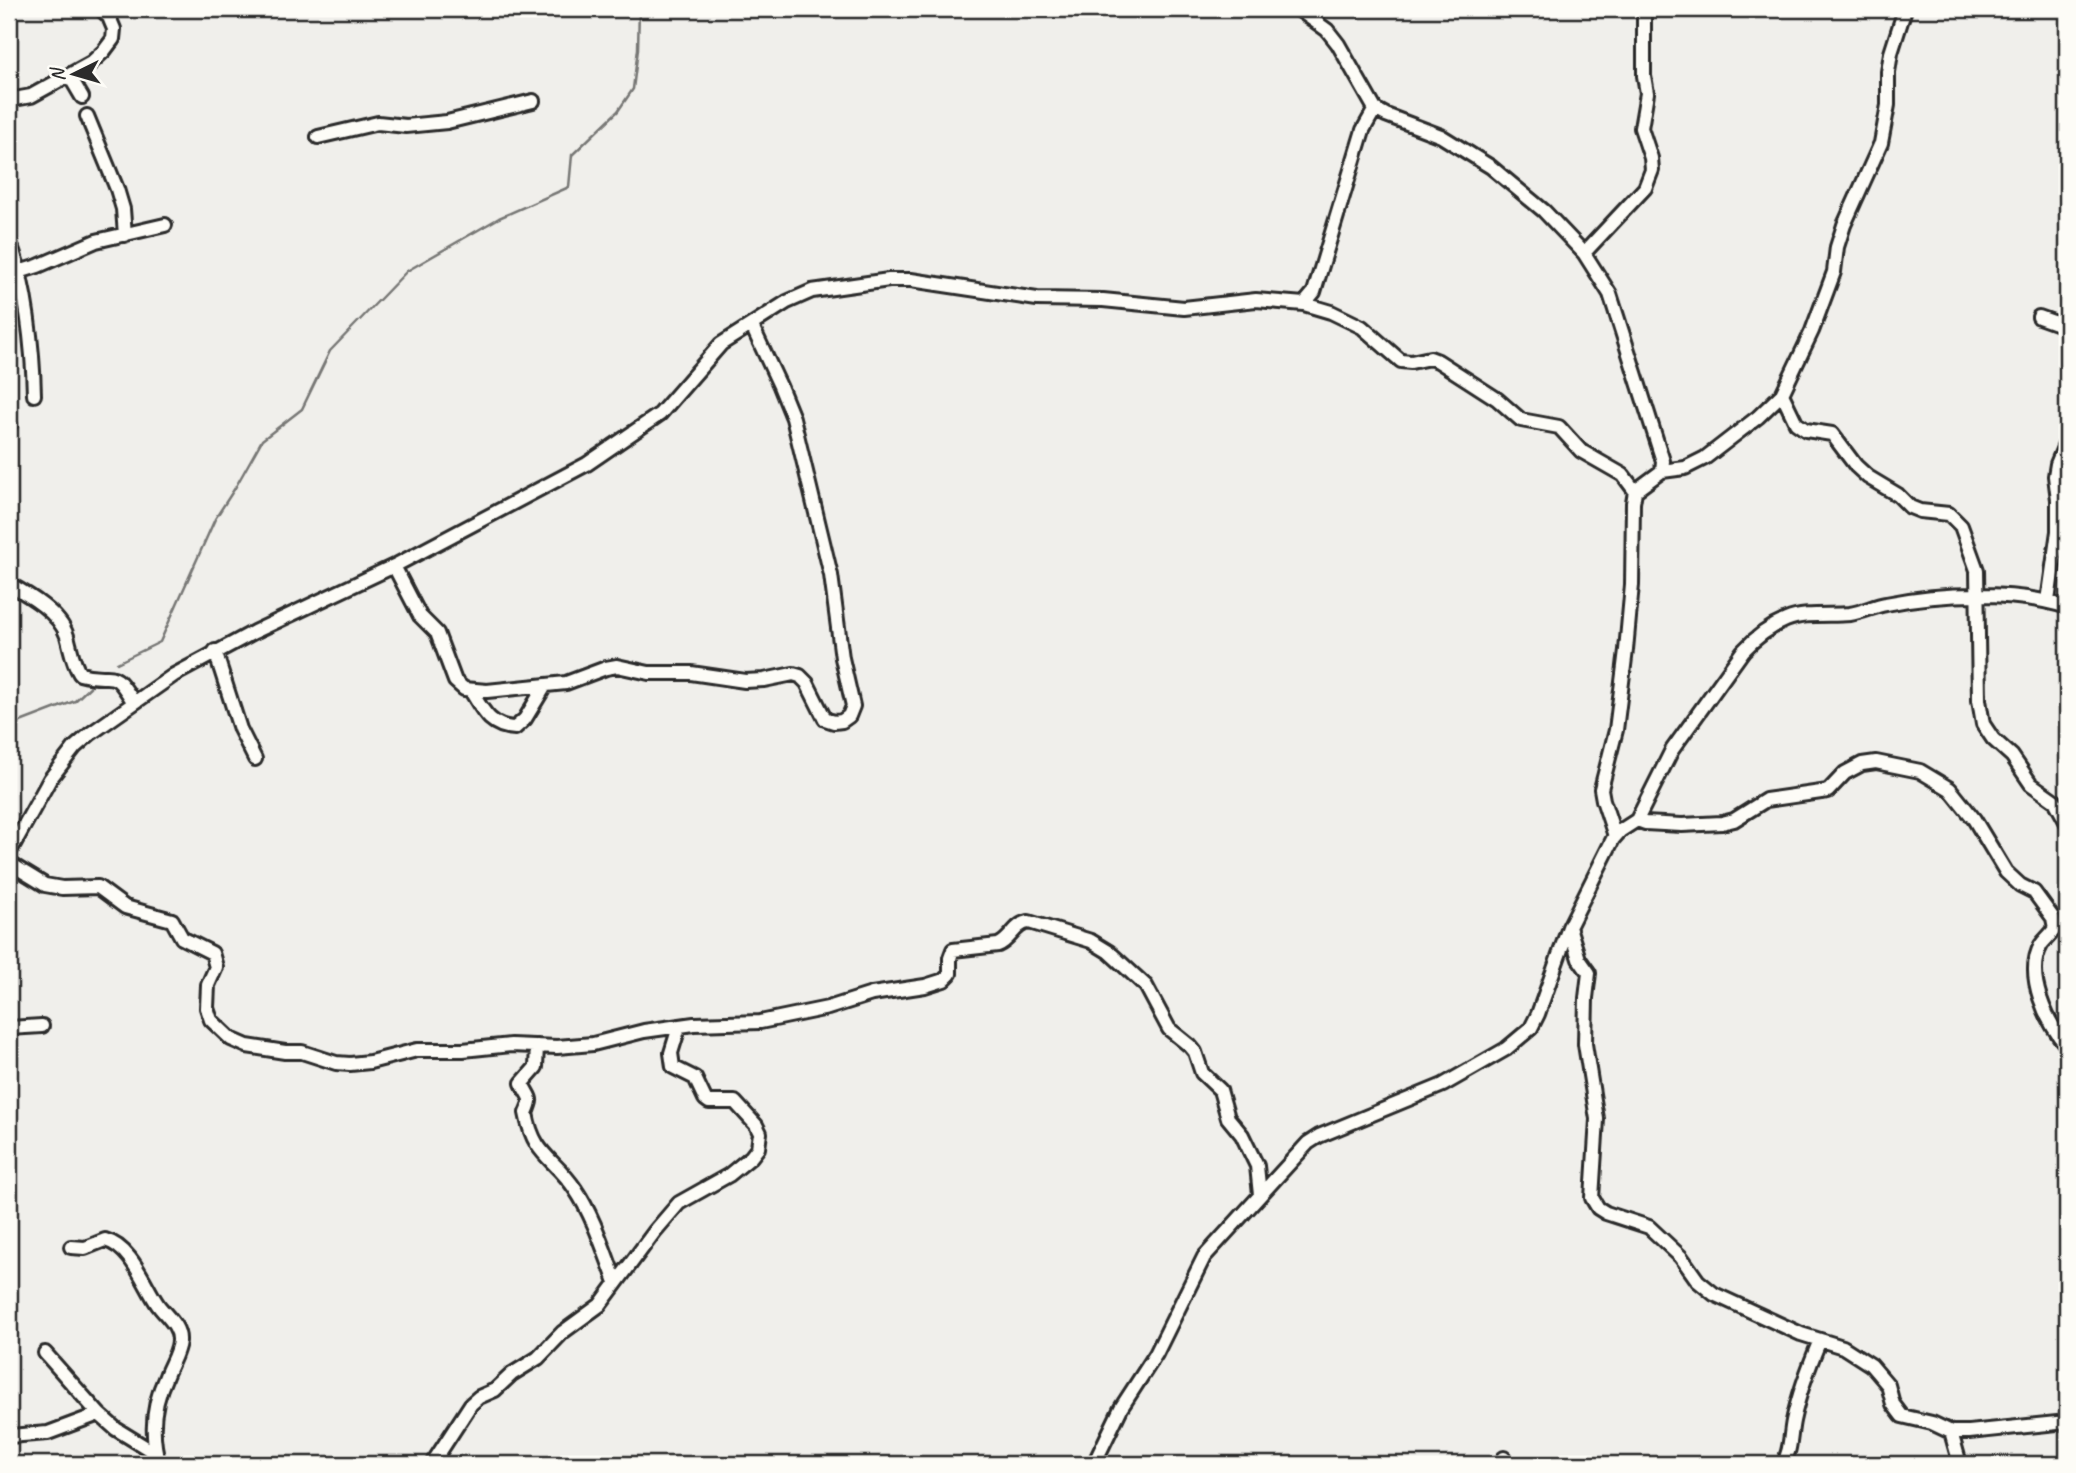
<svg xmlns="http://www.w3.org/2000/svg" width="2076" height="1473" viewBox="0 0 2076 1473" font-family="Caveat,sans-serif">
  <rect width="100%" height="100%" fill="#f0efeb"/>
  <filter id="ink" filterUnits="userSpaceOnUse"><feTurbulence type="fractalNoise" baseFrequency=".0143" numOctaves="2"/><feDisplacementMap in="SourceGraphic" scale="14" xChannelSelector="R" yChannelSelector="G"/><feConvolveMatrix kernelMatrix="1 2 1 2 8 2 1 2 1" color-interpolation-filters="sRGB"/></filter>
  <g filter="url(#ink)">
    <g fill="none" stroke-linecap="round" stroke-linejoin="round">
      <path stroke="#777775" stroke-width="2.5" d="M117,663l43,-21 55,-123 20,-31 27,-48 40,-31 28,-58 77,-80 92,-53 70,-31 3,-32 46,-44 15,-22 5,-40 1,-40
        M9,754l6,-30 60,-23 20,-19"/>
      <g stroke="#2b2b2b" stroke-width="18">
        <path id="minor" d="M1298,9l29,21 11,14 37,65 11,6 55,21 50,31 53,44 40,42 26,41 53,167 -1,10 -27,20
          M69,75l13,22
          M9,100l22,-4 60,-33 13,-12 9,-12 1,-10 -5,-12 -8,-8
          M87,116l30,73 6,20 2,26
          M318,137l60,-14 28,3 41,-4 86,-21
          M9,240c17,43 24,108 25,155
          M1584,253l61,-65 7,-18 -1,-12 -10,-30 6,-35 -3,-17v-67
          M9,275l29,-9 58,-25 69,-16
          M1304,304l10,-12 49,-162 12,-21
          M2039,317l28,10
          M1782,394l14,29 10,7 26,4 24,32 12,11 30,18 12,12 10,4 29,3 12,12 16,44 2,130 4,24 10,15 19,17 19,28 24,17 12,22
          M9,425h1
          M1662,471l23,-3 20,-10 53,-41 24,-23 30,-63 22,-59 3,-25 7,-22 37,-82 7,-38v-33l3,-19 14,-44
          M394,566l26,50 17,17 18,48 9,8 23,2 79,-8 40,-15 11,-2 32,7h42l54,8 19,-1 29,-6 7,2 7,7 18,36 9,3 8,-1 7,-5 4,-10 -11,-48 -11,-83 -38,-157 -13,-32 -28,-60
          M9,584c20,11 51,29 58,52 4,13 5,26 13,38 35,10 30,-11 54,29
          M2048,601l10,-70v-31l-3,-24 2,-12 10,-24
          M215,651l25,78 15,30
          M471,691c12,20 19,36 44,37l10,-9 20,-33
          M1637,820l8,3 37,2 40,-2 12,-3 32,-20 62,-9 17,-18 17,-9 14,-2 44,9 30,18 24,30 32,53 14,13 14,7 19,26 2,10c-4,7 -10,11 -14,17 -17,30 6,78 26,101
          M9,853l41,-74 25,-32 15,-13 84,-59 80,-43 140,-66 193,-102 73,-50 61,-70 66,-42 25,-11 77,-11h22l126,19 66,1 81,8 72,-8 48,4 27,8 31,15 39,34 10,1 19,-4 8,3 59,38 24,21 38,7 22,24 42,24 12,16 -2,12 -1,82 -6,65 -10,80 -15,59 2,11 12,36
          M9,863l36,22 17,3 36,-1 27,20 47,13 10,18 30,15 4,14 -8,18 -1,23 4,12 20,19 16,7 38,6h17l34,11 14,1 20,-2 47,-12h46l48,-5 46,2 36,-3 51,-13 50,-7 66,-2 68,-14 44,-14 53,-8 19,-6 6,-6v-16l3,-8 45,-5c13,-5 17,-22 31,-23l62,19 18,11 37,34 23,43 21,17 5,6 7,21 18,17 8,28 14,17 15,31 3,29
          M1569,927l10,32 10,14 -3,25 -1,46 12,75 -5,79 6,10 8,5 43,14 32,30 17,24 16,13 87,40 42,13 28,18 17,20 5,19 9,12 30,7 19,9h18l98,-10
          M9,1028l33,-2
          M537,1046l-1,21 -14,16c7,17 12,12 4,30 8,44 28,44 49,76 19,28 29,62 41,93
          M71,1247l14,1 20,-8c27,7 39,45 53,65 8,11 22,21 21,36 -1,12 -9,24 -13,35 -13,28 -16,58 -7,88
          M45,1353l54,61 17,15 39,24
          M1951,1432l9,32
          M9,1436l39,-3 51,-19
          M1504,1458v6
          M432,1464l39,-60 8,-7 16,-7 17,-16 26,-16 25,-26 37,-27 55,-74 24,-28 50,-28 22,-18 7,-9 2,-15 -4,-8 -21,-23h-26l-4,-3 -10,-21 -22,-11 -2,-14 8,-26
          M1094,1464l27,-56 35,-54 48,-97 104,-114 11,-7 124,-51 63,-36 25,-21 7,-14 31,-87 44,-88 7,-8 17,-11 35,-70 71,-99c12,-13 26,-24 43,-31 20,-8 43,-4 64,-6 13,-2 24,-8 36,-10 54,-11 129,-14 181,3
          M1783,1464c8,-13 7,-28 10,-43 6,-28 16,-55 27,-81"/>
      </g>
      <use href="#minor" stroke="#fdfcf7" stroke-width="12"/>
    </g>
  </g>
  <rect width="2076" height="1473" fill="none" stroke="#fdfcf7" stroke-width="35"/>
  <rect x="18" y="18" width="2041" height="1438" fill="none" stroke="#2b2b2b" stroke-width="2.5" filter="url(#ink)"/>
  <g transform="translate(74 74) rotate(265)" stroke="#fdfcf7" stroke-width="5" paint-order="stroke">
  <path d="M0-5L12 26L0 18L-12 26Z" fill="#2b2b2b"/>
  <text y="-10" font-size="19" font-weight="bold" text-anchor="middle" fill="#2b2b2b">N</text>
  </g>
</svg>
